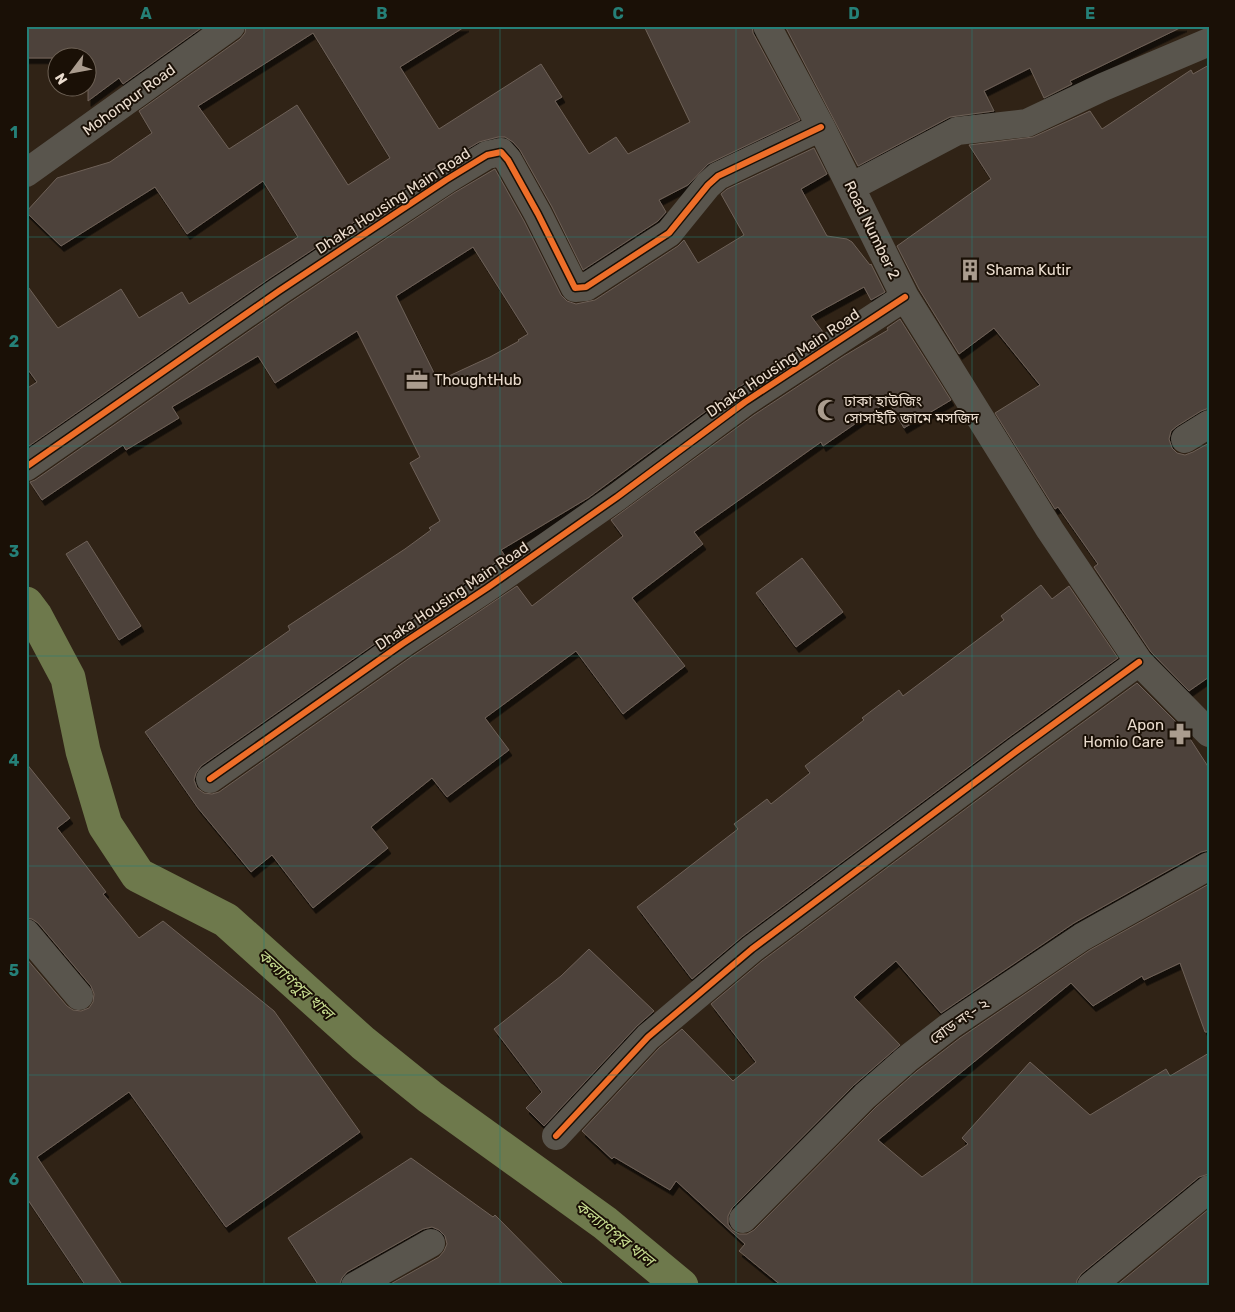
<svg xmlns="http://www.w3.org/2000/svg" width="1235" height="1312" viewBox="0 0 1235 1312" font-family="Rubik,'Noto Sans Bengali',sans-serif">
  <defs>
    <filter id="shadow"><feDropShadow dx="3" dy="5.5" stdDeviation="0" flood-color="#0009"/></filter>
  </defs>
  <rect width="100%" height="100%" fill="#302316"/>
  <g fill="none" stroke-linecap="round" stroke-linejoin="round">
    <path stroke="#6e794c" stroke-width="35" d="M26,604l9,12 33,62 15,73 22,74 33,50 88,45 137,123 67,54 175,126 76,63"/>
  </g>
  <path fill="#4e423a" stroke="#6e6158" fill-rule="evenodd" filter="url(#shadow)" d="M26,26h178l-81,58 -4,-6 -31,23v-43h-62z
    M246,26h220l-66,41 39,62 102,-65 21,33 -7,4 34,53 27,-17 12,17 62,-32 -46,-96h108l1,7 47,87 -92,44 -20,21 -29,15 7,12 -8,9 -75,49 -31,-63 -32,-57 -7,-8 -8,-5h-7l-19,5 -42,25 -167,111 -244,170v-59l11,-7 -11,-15v-83l32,44 63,-39 18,29 43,-26 7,12 109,-67 -35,-56 -76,53 -32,-47 -94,59 -35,-34 31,-34 53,-16 42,-29 -13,-22 101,-72 5,-6zM313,33l77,125 -42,27 -51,-80 -68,44 -31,-43z
    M785,26h399l-114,55 2,3 -28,14 -14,-30 -46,23 10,20 -44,6 -92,49z
    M1209,65v343l-8,3 -24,15 -6,5 -2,8 3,9 5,5 8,2 8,-3 16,-9v234l-20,14 -38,-39 -57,-85 4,-3 -40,-57 -3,2 -60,-96 45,-28 -46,-57 -35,26 -40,-65 -22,-43 94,-67 -22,-34 64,-8 57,-26 12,18 89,-59 2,4z
    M814,148l13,26 -26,15 26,47 20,3 5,3 18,23 1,-1 14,28 -14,8 -7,-13 -53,29 12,16 -87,57 -148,109 -87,52 4,6 -7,5 -105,70 -192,135 -5,7 -2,7 3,8 7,5 8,1 7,-2 192,-135 106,-71 15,20 91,-70 -12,-16 143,-105 90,-59 44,-26 -1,-2 13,-9 51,81 -47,28 -16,-27 -65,45 -2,-4 -127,90 9,12 -71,54 53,68 -62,48 -47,-63 -91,67 24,32 -62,47 -15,-19 -61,49 17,21 -75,60 -41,-53 -21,17 -53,-64 -53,-76 145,-102 -2,-4 117,-77 26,-19 -2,-2 11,-7 -30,-58 10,-6 -63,-126 -82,52 -17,-27 -86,51 7,11 -53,32 -3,-5 -81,55 -12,-18 5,-2 253,-176 166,-111 39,-23 2,-1 29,52 37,74 6,6 9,3 19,-4 83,-54 6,-6 14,23 46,-28 -23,-41 6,-5zM473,247l55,87 -10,6 1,1 -29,16 -52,24 -42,-85z
    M87,541l54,85 -22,14 -53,-86z
    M802,558l41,54 -47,35 -40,-54z
    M1041,585l11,14 17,-13 49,72 -109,79 -266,199 -51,43 -55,-72 101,-78 -4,-5 33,-25 4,5 39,-31 -5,-7 59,-46 -2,-2 37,-28 4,6 101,-76 -3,-4z
    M1137,683l48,48 24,37v82l-8,2 -127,71 -133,90 -45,-52 -42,36 46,48 -46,40 -122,123 -4,8v8l4,6 7,4h8l7,-4 122,-123 41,-36 43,-33 130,-88 119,-66v148h-4l-25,-69 -36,17 -2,-4 -49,30 -22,-23 -193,157 44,37 46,-33 -6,-6 68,-76 60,53 76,-46 4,7 39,-23v121l-10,3 -118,97 -4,6 -1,6h-294l-43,-35 6,-7 -69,-63 -6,9 -56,-33 -2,2 -30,-28 77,-83 23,-19 51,52 23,-19 -45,-58 51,-43 265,-198z
    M26,763l44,55 -13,10 49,64 -3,2 36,44 24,-17 111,90 86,121 -134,95 -97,-135 -92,65 86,129h-37l-60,-89v-239l41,48 6,4 8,1 8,-3 4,-6 1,-8 -3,-8 -53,-63 -6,-4 -6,-1z
    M589,949l65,62 -17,15 -93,100 -18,-18 16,-16 -48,-63 67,-53z
    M411,1158l82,59 2,-2 70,71h-178l52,-29 5,-6 3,-7 -2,-8 -6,-6 -7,-3 -9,2 -76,43 -5,6 -3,8h-20l-31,-48z
    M1209,1209v77h-93z"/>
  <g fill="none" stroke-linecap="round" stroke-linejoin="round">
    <path stroke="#59554d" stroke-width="28" d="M767,26l54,101 84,170 145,233 89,132 70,71
      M26,173l205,-147
      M851,187l106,-56 70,-8 76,-36 106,-45
      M1185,439l24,-15
      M26,467l253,-176 167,-111 41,-25 14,-3 7,8 30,54 37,74 11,-1 83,-54 39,-48 10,-9 103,-49
      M210,779l192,-135 85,-56 130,-91 128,-95 160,-105
      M26,933l53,63
      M556,1136l92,-99 104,-88 266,-199 121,-88
      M743,1219l122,-123 42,-37 44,-34 131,-88 127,-71
      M355,1286l76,-43
      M1091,1286l118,-97"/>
    <g stroke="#1a1006" stroke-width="9">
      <path id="cycleway" d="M26,467l253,-176 167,-111 41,-25 14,-3 7,8 30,54 37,74 11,-1 83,-54 39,-48 10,-9 103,-49
        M210,779l192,-135 85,-56 130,-91 128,-95 160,-105
        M556,1136l92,-99 104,-88 266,-199 121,-88"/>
    </g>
    <use href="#cycleway" stroke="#ee6e29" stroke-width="6"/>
  </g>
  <path fill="none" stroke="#258078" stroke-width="1" stroke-opacity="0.55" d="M264,26v1260M500,26v1260M736,26v1260M972,26v1260M26,237h1183M26,446h1183M26,656h1183M26,866h1183M26,1075h1183"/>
  <defs>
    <g id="building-bare" transform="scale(1.725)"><path d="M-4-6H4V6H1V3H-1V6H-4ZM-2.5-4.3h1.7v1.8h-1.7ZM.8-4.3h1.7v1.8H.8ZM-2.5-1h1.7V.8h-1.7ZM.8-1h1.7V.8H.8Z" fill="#aa9c8e" stroke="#1a1006" stroke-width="2.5" paint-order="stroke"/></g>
    <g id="office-bare" transform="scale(1.725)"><path d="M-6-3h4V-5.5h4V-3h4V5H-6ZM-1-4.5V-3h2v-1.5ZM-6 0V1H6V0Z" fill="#aa9c8e" stroke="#1a1006" stroke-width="2.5" paint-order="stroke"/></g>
    <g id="mosque-bare" transform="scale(1.725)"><path d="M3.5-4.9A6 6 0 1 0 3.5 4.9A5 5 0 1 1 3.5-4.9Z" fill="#aa9c8e" stroke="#1a1006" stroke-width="2.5" paint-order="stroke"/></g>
    <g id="pharmacy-bare" transform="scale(1.725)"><path d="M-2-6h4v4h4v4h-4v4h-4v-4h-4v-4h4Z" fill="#aa9c8e" stroke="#1a1006" stroke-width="2.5" paint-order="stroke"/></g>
  </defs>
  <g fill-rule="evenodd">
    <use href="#building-bare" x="970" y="270"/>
    <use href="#office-bare" x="417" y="380"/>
    <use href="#mosque-bare" x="828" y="410"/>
    <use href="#pharmacy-bare" x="1180" y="734"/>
  </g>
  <g text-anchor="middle" stroke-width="4" stroke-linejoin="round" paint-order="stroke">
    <g font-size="15" fill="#ebddcf" stroke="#1a1006">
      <text transform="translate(129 100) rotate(-36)" y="5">Mohonpur Road</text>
      <text transform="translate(393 201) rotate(-33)" y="5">Dhaka Housing Main Road</text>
      <text transform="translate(872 230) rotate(64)" y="5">Road Number 2</text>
      <text transform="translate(783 363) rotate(-34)" y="5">Dhaka Housing Main Road</text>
      <text transform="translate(452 596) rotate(-34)" y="5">Dhaka Housing Main Road</text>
      <text transform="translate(959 1021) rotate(-35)" y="5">রোড নং- ২</text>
    </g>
    <g font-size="15" fill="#ebddcf" stroke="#1a1006" text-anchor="start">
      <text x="986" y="275">Shama Kutir</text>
      <text x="434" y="385">ThoughtHub</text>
      <text x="844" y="406">ঢাকা হাউজিং<tspan x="844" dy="17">সোসাইটি জামে মসজিদ</tspan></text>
      <text x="1164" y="730" text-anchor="end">Apon<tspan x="1164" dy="17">Homio Care</tspan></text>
    </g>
    <g font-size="16" font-style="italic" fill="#c5da8e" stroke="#1a1006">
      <text transform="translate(296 984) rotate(42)" y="6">কল্যাণপুর খাল</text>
      <text transform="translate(615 1233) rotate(38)" y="6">কল্যাণপুর খাল</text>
    </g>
  </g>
  <rect width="1235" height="1312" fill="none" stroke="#1a1006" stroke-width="55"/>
  <g transform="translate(72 72) rotate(238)"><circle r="24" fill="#1a1006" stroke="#6e6256"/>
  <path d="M0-4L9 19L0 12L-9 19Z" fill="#aa9c8e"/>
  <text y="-8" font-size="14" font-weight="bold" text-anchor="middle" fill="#ebddcf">N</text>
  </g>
  <rect x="28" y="28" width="1180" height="1256" fill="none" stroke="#258078" stroke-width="2"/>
  <g font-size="16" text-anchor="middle" font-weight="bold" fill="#258078">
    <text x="146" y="19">A</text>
    <text x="382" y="19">B</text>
    <text x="618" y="19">C</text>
    <text x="854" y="19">D</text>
    <text x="1090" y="19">E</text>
    <text x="14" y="138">1</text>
    <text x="14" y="347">2</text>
    <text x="14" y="557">3</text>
    <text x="14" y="766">4</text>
    <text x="14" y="976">5</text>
    <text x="14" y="1185">6</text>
  </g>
</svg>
